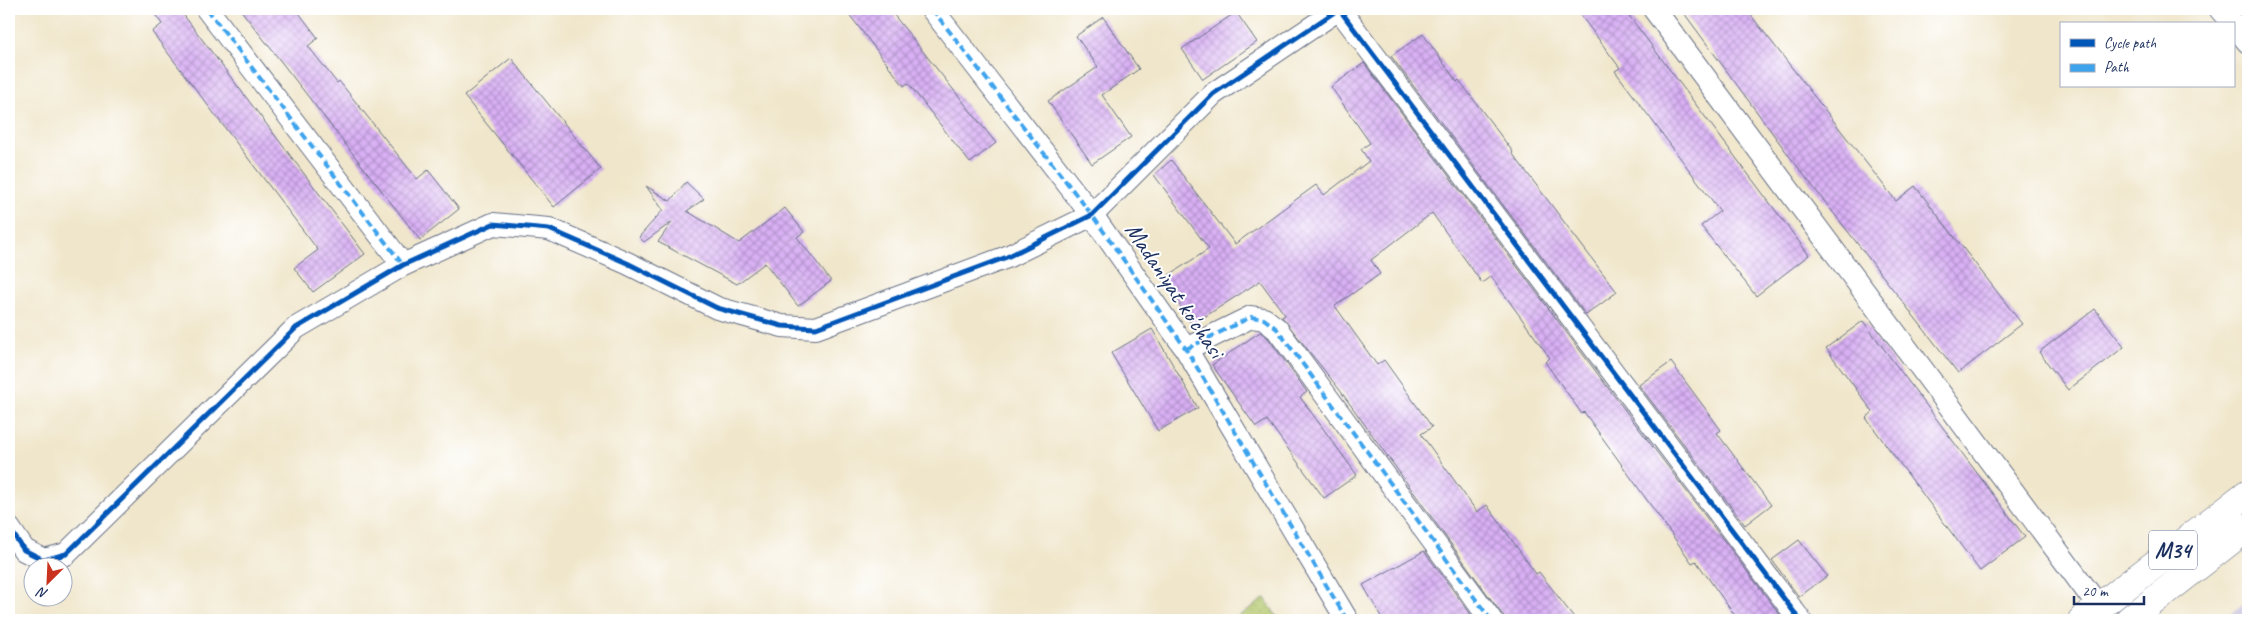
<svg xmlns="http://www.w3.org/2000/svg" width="2257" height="629" viewBox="0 0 2257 629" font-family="Caveat,sans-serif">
  <defs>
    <pattern id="park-dots" width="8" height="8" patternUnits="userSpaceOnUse" patternTransform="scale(1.25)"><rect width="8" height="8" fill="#b2c669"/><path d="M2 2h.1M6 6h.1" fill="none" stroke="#98aa5d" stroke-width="1.8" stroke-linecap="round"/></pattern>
    <pattern id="building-cross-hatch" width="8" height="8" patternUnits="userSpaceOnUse" patternTransform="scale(1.25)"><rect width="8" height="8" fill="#d9b0f4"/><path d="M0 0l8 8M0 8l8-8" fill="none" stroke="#af90c9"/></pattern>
  </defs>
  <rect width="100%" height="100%" fill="#fff"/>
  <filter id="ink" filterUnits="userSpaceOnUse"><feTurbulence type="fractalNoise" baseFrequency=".02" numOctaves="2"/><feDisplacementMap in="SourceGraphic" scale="10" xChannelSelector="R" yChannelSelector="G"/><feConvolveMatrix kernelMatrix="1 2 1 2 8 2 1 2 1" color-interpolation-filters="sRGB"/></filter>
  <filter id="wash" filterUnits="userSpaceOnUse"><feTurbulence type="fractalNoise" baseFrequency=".0096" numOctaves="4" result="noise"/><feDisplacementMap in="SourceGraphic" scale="20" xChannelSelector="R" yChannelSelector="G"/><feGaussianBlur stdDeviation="1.12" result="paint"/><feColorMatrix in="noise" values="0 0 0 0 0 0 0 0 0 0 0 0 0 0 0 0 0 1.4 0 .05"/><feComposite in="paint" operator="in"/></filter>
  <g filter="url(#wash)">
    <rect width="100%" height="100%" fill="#f0e6cb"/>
    <path fill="#c5c0db" d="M2248,600v20h-26z"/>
    <path fill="url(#park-dots)" stroke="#667a64" d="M1265,598l14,22h-45z"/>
    <g id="blocks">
      <path fill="url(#building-cross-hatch)" d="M151,9h28l186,245 -52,38 -19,-24 24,-18 -166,-218 10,-8z
        M240,9h56l22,29 -10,8 29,37 2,-2 78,98 11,-9 31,39 -39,31z
        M845,9h44l107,134 -26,20 -62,-80 -4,3z
        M1576,9h48l185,246 -53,41 -55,-70 19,-15 -105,-140 5,-3z
        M1681,9h65l150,192 19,-15 107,138 -64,49 -168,-216z
        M1236,12l21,30 -54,37 -21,-30z
        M1103,17l36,52 -37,26 29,42 -39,27 -44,-63 50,-34 -22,-31z
        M1423,34l34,48 2,-2 54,72 -1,1 105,139 -31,23 -195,-259z
        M511,58l90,111 -47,38 -90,-111z
        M1364,63l254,338 166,219h-46l-42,-59 -4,2 -108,-151 -2,2 -37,-52 5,-4 -59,-82 -9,7 -50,-70 -61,47 9,14 -45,32 42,59 7,-5 48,67 -11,7 56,78 10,-7 49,69 3,-2 37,48h-70l-167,-231 -57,-72 3,-2 -25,-34 -68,44 -29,-46 46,-30 -55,-74 17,-15 64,84 81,-59 8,10 45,-34 -8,-12 9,-6 -39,-56z
        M686,182l18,17 -17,12 52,32 46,-35 19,24 -7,5 34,44 -33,25 -33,-43 -28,21 -79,-42 14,-20 -28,20 -5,-5 24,-27 -17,-24 24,15z
        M2095,309l29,38 -56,43 -29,-38z
        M1863,321l162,216 -45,34 -114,-153 7,-6 -47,-64z
        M1152,329l46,79 -40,23 -47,-78z
        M1260,332l8,6 39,54 -7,5 57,78 -33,23 -57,-78 -11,7 -44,-62z
        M1671,362l50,68 -4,3 54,72 -26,20 -106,-140z
        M1799,540l28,36 -28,21 -27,-37z
        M1424,551l51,69h-92l-20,-35z"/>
    </g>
  </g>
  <g filter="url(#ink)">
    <use href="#blocks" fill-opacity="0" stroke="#666f84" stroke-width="1"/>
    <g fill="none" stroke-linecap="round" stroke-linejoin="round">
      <g stroke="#666f84" stroke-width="24">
        <path id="minor" d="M207,9l196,256
          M932,9l160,206 94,134 161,271
          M1654,9l445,598
          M2220,9l13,15
          M2233,24l15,18
          M1186,349l65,-32 13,2 13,10 214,291
          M9,528l15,22 20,10 22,-6 230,-226 107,-63 90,-41 56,5 78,34 90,45 65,18 34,2 191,-71 85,-42 121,-121 126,-85 461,611"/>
      </g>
      <g stroke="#666f84" stroke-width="29">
        <path id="primary" d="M2082,620l166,-127
          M2129,620l119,-93"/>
      </g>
      <use href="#minor" stroke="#fff" stroke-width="22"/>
      <use href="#primary" stroke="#fff" stroke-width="28"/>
      <path stroke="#3da3ed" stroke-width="4" stroke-dasharray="8 4" stroke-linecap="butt" d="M207,9l196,256
        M932,9l160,206 94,134 161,271
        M1186,349l65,-32 13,2 13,10 214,291"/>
      <g stroke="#fff" stroke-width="8">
        <path id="cycleway" d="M9,528l15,22 20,10 22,-6 230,-226 107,-63 90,-41 56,5 78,34 90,45 65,18 34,2 191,-71 85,-42 121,-121 126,-85 461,611"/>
      </g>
      <use href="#cycleway" stroke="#0057b8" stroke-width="5"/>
    </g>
  </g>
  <g text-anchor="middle" stroke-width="4" stroke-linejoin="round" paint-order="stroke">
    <rect fill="#fff" stroke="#5f6d8e" stroke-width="1" x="2149" y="530.5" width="48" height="39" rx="4"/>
    <g font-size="22" font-weight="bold" fill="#1b2f5e">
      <text x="2173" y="558">M34</text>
    </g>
    <g font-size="24" fill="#1b2f5e" stroke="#fff">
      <text transform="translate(1175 290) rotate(56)" y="8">Madaniyat ko'chasi</text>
    </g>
  </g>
  <rect width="2257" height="629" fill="none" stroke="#fff" stroke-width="30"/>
  <rect x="2060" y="22" width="175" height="65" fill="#ffffff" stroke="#a4acbf"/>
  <rect x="2070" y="39" width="25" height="8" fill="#0057b8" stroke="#a4acbf"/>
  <text x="2104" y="48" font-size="15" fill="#1b2f5e">Cycle path</text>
  <rect x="2070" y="64" width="25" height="8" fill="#3da3ed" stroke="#a4acbf"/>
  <text x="2104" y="72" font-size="15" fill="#1b2f5e">Path</text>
  <g transform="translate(48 582) rotate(204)"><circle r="24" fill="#ffffff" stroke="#a4acbf"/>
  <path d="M0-4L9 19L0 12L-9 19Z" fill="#c8321e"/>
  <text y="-8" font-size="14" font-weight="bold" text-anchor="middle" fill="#1b2f5e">N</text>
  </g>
  <path d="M2074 596v8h70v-8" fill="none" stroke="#1b2f5e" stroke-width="2.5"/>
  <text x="2082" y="596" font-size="15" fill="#1b2f5e" stroke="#ffffff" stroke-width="4" paint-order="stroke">20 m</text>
</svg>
